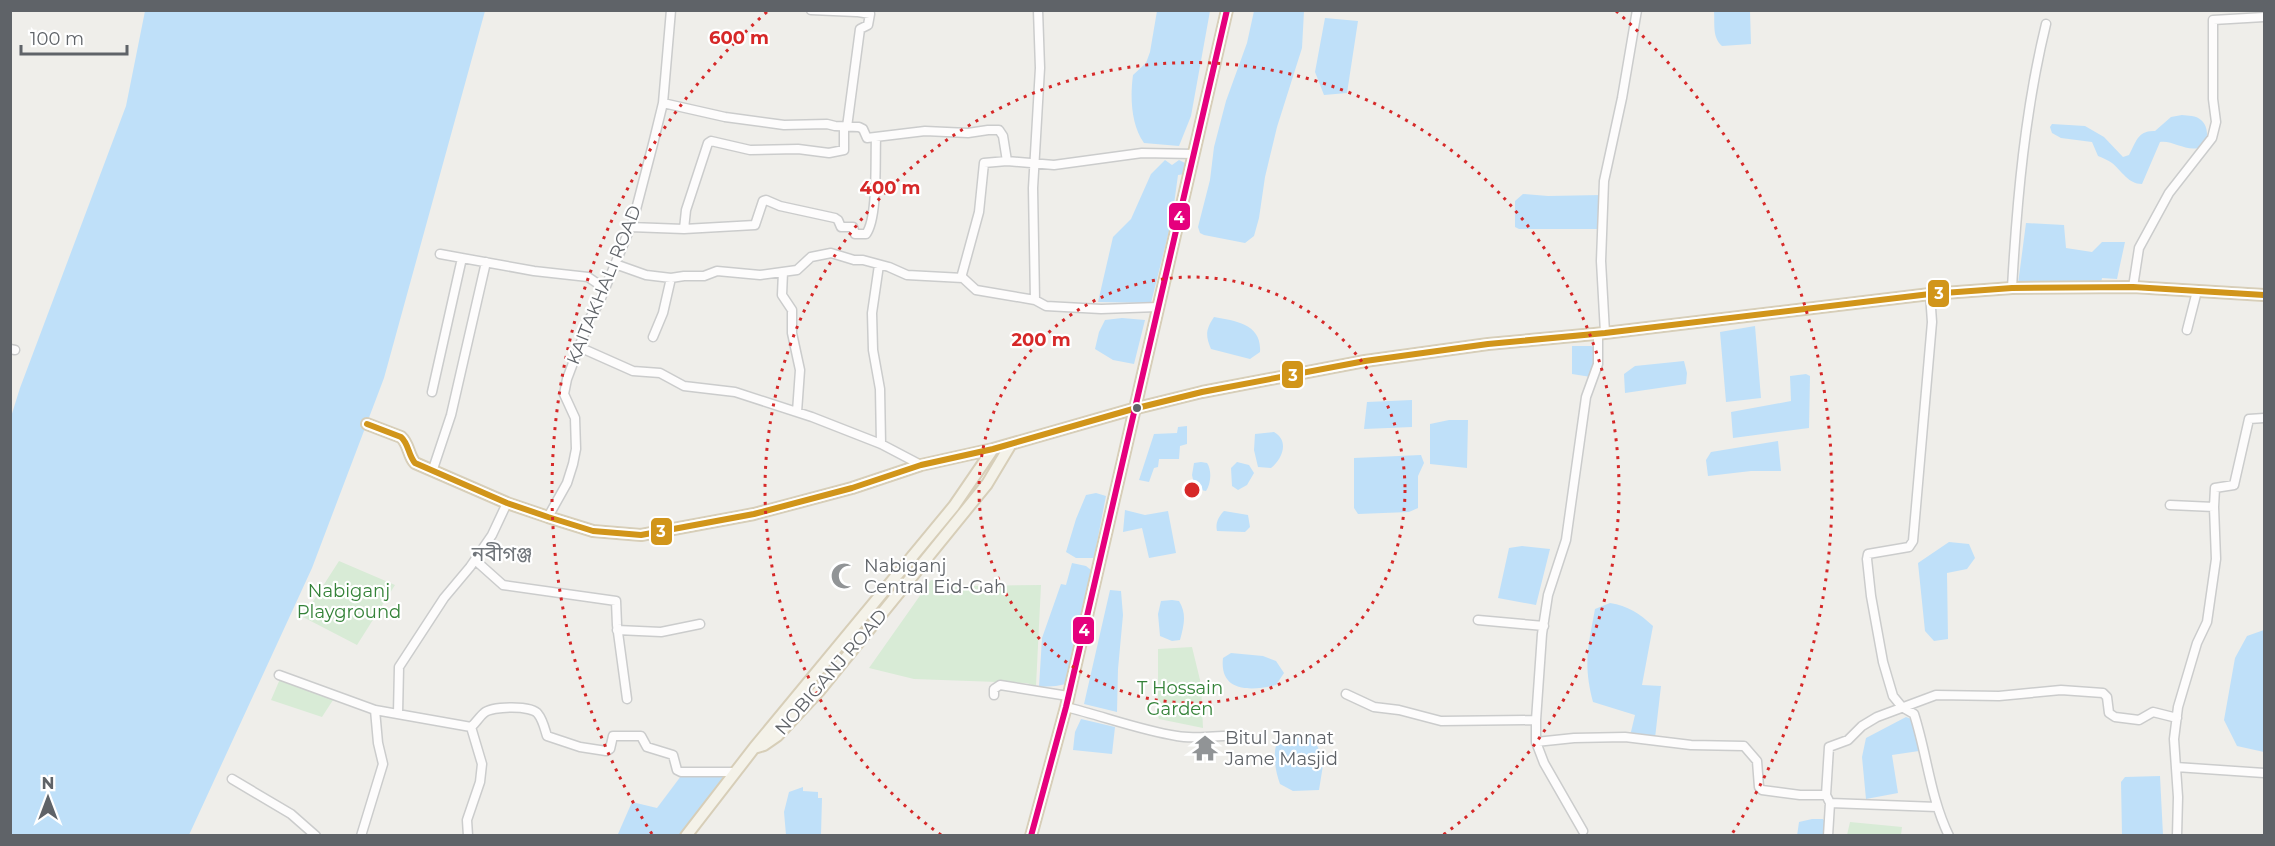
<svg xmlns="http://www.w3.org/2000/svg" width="2275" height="846" viewBox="0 0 2275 846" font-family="Montserrat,'Noto Sans Bengali',sans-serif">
  <rect width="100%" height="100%" fill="#efeeea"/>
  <path fill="#d8ebd6" d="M339,561l56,24 -38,60 -54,-28z
    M931,580l40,6 70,-1 -5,101 -10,-3 -112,-4 -45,-11z
    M1192,647l9,37 2,44 -44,-9 -1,-3v-67z
    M280,679l53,21 -11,17 -51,-17z
    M1850,822l52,5 -1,8h-54z"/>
  <path fill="#bfe0f9" d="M145,11h340l-101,367 -72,190 -123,267h-178l-1,-415 10,-32 106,-282z
    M1157,11h53l-19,105 -12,30 -35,-3c-13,-18 -14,-46 -11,-68l13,-12 4,-11z
    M1254,11h50l-2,37 -25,79 -12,50 -6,41 -5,18 -9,7 -41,-8 -4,-2 -2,-6 12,-47 4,-33 12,-46 21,-58z
    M1714,11h36l1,33 -29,2c-10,-9 -7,-22 -8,-35z
    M1325,18l33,3 -11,72 -23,2 -9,-23z
    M2182,115c6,1 14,0 19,5 8,6 9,25 -3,28 -13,3 -26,-8 -38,-6l-18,42c-14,0 -20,-13 -30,-21 -4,-3 -9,-5 -14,-7l-6,-14 -31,-4 -9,-5 -2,-6 2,-3 33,2 19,11 19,20 6,-2c7,-13 9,-25 26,-24l16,-14z
    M1165,160l7,5 7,-5 8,4 -1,10 -8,1 -6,44 -21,84 -53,-1 15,-65 18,-18 20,-45z
    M1523,194l25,2 54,-1 -4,34h-79l-4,-2v-26z
    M2026,223l38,2 2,23 26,4 10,-10h23l-8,37 -15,-1 -1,6h-83z
    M1214,317c22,4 48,7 46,35l-10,7 -39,-10c-6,-14 -5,-20 3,-32z
    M1122,318l23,2 -11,44 -21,-4 -18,-11 4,-17 6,-12z
    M1755,326l6,72 -35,4 -6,-70z
    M1572,346h19l6,3 -6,28 -19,-3z
    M1684,361l3,12 -1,11 -61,9 -1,-19 11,-8z
    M1806,374l4,2 -1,52 -76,10 -2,-26 60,-11 -1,-25z
    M1412,400v27l-48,2 3,-27z
    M1449,420h19l-1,48 -37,-4v-40z
    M1187,426v18l-7,2 -1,13h-20l-1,8 -4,1 -5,14 -10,-2 15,-46 23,-1 1,-6z
    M1274,432c16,9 8,27 -3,36l-13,-1 -4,-17 1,-16z
    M1778,441l3,30h-30l-43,5 -2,-16 5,-8z
    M1421,455l3,8 -6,13v32l-9,4 -51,2 -4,-6v-50z
    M1201,462l6,1c5,7 4,21 -1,28l-11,-2 -3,-14 2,-12z
    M1237,462l12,3 5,8 -7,12 -9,5 -6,-4 -1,-18z
    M1096,493l10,3 -12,62h-18l-10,-6 10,-33 10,-24z
    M1125,510l20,5 23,-4 8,42 -27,5 -7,-30 -19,4z
    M1224,511l24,4 2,12 -5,5 -28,-1c-2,-8 2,-15 7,-20z
    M1949,542l20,2 6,14 -8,11 -20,4 1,66 -14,2 -9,-10 -7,-68z
    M1522,546l28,3 -14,56 -38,-7 11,-50z
    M1072,563l14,3 5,4 -25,114 -10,2 -17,1 3,-49 19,-54 5,1z
    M1110,590l11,1 2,24 -5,54 -1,43 -33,-8z
    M1172,600l7,1c8,13 5,24 1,39l-8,1 -12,-5 -2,-22 3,-13z
    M1610,603c18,3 29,10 43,23l-11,59 19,1 -6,52 -25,-2 5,-21 -42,-13c-10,-38 -5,-55 2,-93z
    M2264,630v122l-27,-6 -13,-26 11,-62 12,-22z
    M1231,653l32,3 13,5 8,12 -8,12c-24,6 -57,8 -53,-27z
    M1906,717l8,3 5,31 -27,4 6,38 -32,6 -4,-42 4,-19z
    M1081,719l34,8 -3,27 -39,-4 2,-18z
    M1280,734l32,2 12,23 -5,31 -26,1 -13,-7c-6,-17 -8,-34 0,-50z
    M681,776h49l-49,59 -63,-1 14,-32 25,6z
    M2160,776l3,59h-41l-1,-53 4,-5z
    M803,787v4l15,1v6h4l-1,37h-35l-2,-23 5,-20z
    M1812,819h11l4,7 -2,9 -28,1 2,-14z"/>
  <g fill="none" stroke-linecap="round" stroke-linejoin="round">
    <g stroke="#cbcccc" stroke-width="11">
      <path id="minor" d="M811,10l45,2 3,-2
        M663,103l62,14 59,8 43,-1 8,2 24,1 4,2 4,9 58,-7 43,2 20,-3h11l4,6 4,25 47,4 88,-12 52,1
        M847,127l13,-98 8,-4 2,-11 -12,-2
        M630,227l54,2 71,-4 8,-24 3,-1 14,6 55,12 3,2 3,7h12l2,7h11c12,-16 9,-74 10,-96
        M684,229l2,-19 22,-67 3,-2 39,9 48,-1 31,4 15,-3v-23
        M440,254l94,17 54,6 16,11
        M615,264l31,11 25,3 13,-2h20l13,-5 43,4 37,-5 14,-13 20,-4 23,7h9l26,7 18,8 56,3 13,12 59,10 11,6 55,3 57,-2
        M879,265l-7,48 1,37 7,39 1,55
        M783,272l-1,23 10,15v23l8,37 -3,42
        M961,278l18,-66 5,-49 23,-2
        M2133,287l6,-39 30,-55 43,-55 4,-16 -3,-23v-79l51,-3
        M2012,288c5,-89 13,-178 34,-264
        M1930,294l2,28 -19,219 -4,6 -41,7 -1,5 4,37 12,66 10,34 9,11 12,7c13,40 16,83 35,122
        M1035,300l-2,-112 7,-120 -2,-58
        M2187,330l10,-39
        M1605,333l-4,-72 3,-80 18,-83 15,-88
        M653,337l10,-24 8,-35
        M579,347l54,24 27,2 24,13 51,6 77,25 69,27 40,21
        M10,349l5,1
        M432,392l30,-134
        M433,469l18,-54 35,-153
        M2170,505l44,2 2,52 -9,63 -10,21 -19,64 -4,32 4,58 -1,39
        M2214,507l1,-19 19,-3 15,-66 15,-1
        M548,517l19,-34 6,-19 3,-15 -1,-31 -11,-24 3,-15 23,-61 9,-15 34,-82 20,-77 10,-41 8,-93
        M475,560l28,25 113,16 1,24 10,74
        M1478,620l66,6
        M617,630l44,2 39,-8
        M279,675l96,35 96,17c5,-4 8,-10 13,-14 8,-7 48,-8 54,1 5,6 7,16 9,22l33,11 26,4 4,-2 3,-13h28l6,11 26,8 4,15 4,2h54
        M1346,694l28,13 25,3 42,11 95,-1
        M994,695v-6l6,-4 68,11
        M1066,707c37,9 73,23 111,29 15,3 32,0 47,0
        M398,714l1,-47 45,-69 26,-31 22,-32 15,-32
        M1536,742l38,-4 51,-1 66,8 53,1 13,15 2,26 3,3 38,5h26
        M2176,767l88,6
        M232,779l59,35 25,22
        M1830,803l107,4
        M1583,831l-39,-68 -8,-21v-22l6,-86 6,-39 18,-55 20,-143 12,-33v-31
        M361,836l22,-72 -5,-21 -3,-33
        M468,836l-1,-16 13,-38 2,-18 -11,-37
        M1828,836l2,-33 -4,-8 3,-48 19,-7 14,-14 15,-9 59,-22 63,1 62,-6 42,3 4,4 2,16 6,4 24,3 14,-8 24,6"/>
    </g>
    <g stroke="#d7ceb8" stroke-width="14">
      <path id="major" d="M367,424l34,13c8,7 7,18 14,26l92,40 41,14 45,14 48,4 113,-21 98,-26 69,-23 72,-16 140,-40 69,-17 163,-31 123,-17 117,-11 325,-39 82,-6 121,-1 131,8
        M754,748l10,-3 13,-9 42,-45 168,-207 24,-40
        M686,836l68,-88 200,-242 39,-57
        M1031,836l35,-129 161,-697"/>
    </g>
    <use href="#minor" stroke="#fdfcfc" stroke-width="8"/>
    <use href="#major" stroke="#f4f2e9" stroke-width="10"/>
    <g stroke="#fff" stroke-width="10">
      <path id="bus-1" d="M367,424l34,13c8,7 7,18 14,26l92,40 41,14 45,14 48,4 113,-21 98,-26 69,-23 72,-16 140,-40 69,-17 163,-31 123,-17 117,-11 325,-39 82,-6 121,-1 131,8"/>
    </g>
    <g stroke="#fff" stroke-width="10">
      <path id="bus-2" d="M1031,836l35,-129 161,-697"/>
    </g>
    <use href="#bus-1" stroke="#d1951a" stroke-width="6"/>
    <use href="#bus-2" stroke="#e5007d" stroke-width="6"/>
  </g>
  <g fill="none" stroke="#d62828" stroke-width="3" stroke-dasharray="3 6">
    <circle cx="1192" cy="490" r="213"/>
    <path d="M941 835A427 427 0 1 1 1443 835"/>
    <path d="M652 834A640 640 0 0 1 768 11M1616 11A640 640 0 0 1 1732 834"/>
  </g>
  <defs>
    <g id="mosque-bare" transform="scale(2.07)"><path d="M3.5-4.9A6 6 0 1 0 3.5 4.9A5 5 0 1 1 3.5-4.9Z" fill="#919496" stroke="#fff" stroke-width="2.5" paint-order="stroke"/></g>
    <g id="temple-bare" transform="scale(2.07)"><path d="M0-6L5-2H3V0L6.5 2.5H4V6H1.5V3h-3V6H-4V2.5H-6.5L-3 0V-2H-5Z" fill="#919496" stroke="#fff" stroke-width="2.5" paint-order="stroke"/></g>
  </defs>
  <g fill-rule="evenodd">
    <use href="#mosque-bare" x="844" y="576"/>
    <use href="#temple-bare" x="1205" y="748"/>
  </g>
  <circle fill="#5f6368" stroke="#fff" stroke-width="2" cx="1137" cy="408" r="5"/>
  <g text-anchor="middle" stroke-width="4.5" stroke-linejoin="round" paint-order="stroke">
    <g font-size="18" fill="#5f6368" stroke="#fff">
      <text transform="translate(604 285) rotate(-68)" y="6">KAITAKHALI ROAD</text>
      <text transform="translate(831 672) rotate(-49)" y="6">NOBIGANJ ROAD</text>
    </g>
    <g font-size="18" fill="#5f6368" stroke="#fff" text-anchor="start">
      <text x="864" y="572">Nabiganj<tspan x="864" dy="21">Central Eid-Gah</tspan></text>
      <text x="1225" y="744">Bitul Jannat<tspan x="1225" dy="21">Jame Masjid</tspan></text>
    </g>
    <g font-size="18" fill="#348238" stroke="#fff">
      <text x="349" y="597">Nabiganj<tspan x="349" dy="21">Playground</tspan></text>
      <text x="1180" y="694">T Hossain<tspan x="1180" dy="21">Garden</tspan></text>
    </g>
    <g font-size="21" fill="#70757a" stroke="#fff">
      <text x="502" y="561">নবীগঞ্জ</text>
    </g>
  </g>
  <circle cx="1192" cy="490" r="9" fill="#d62828" stroke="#fff" stroke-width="3"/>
  <g font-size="18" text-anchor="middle" font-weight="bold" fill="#d62828" stroke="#fff" stroke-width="4.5" stroke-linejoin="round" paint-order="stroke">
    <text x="739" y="44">600 m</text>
    <text x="890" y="194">400 m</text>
    <text x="1041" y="346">200 m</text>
  </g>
  <g stroke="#fff" stroke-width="2">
    <rect x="1168" y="202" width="23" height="29" rx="6" fill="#e5007d"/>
    <rect x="1927" y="279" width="23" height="29" rx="6" fill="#d1951a"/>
    <rect x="1281" y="360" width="23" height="29" rx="6" fill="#d1951a"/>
    <rect x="650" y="517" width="23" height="29" rx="6" fill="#d1951a"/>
    <rect x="1072" y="616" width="23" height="29" rx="6" fill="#e5007d"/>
  </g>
  <g font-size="16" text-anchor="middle" font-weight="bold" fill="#fff">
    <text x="1179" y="223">4</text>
    <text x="1939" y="299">3</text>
    <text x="1293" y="381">3</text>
    <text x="661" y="537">3</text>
    <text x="1084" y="636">4</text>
  </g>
  <rect width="2275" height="846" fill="none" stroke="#5f6368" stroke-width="24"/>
  <g transform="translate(48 798)" stroke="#ffffff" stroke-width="4.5" paint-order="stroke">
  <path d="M0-4.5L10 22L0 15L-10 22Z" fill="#5f6368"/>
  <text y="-9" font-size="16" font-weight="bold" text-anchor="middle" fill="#5f6368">N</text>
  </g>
  <path d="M21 45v9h106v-9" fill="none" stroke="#5f6368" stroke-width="3"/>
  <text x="30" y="45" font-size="18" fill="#5f6368" stroke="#ffffff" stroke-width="4.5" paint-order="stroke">100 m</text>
</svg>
